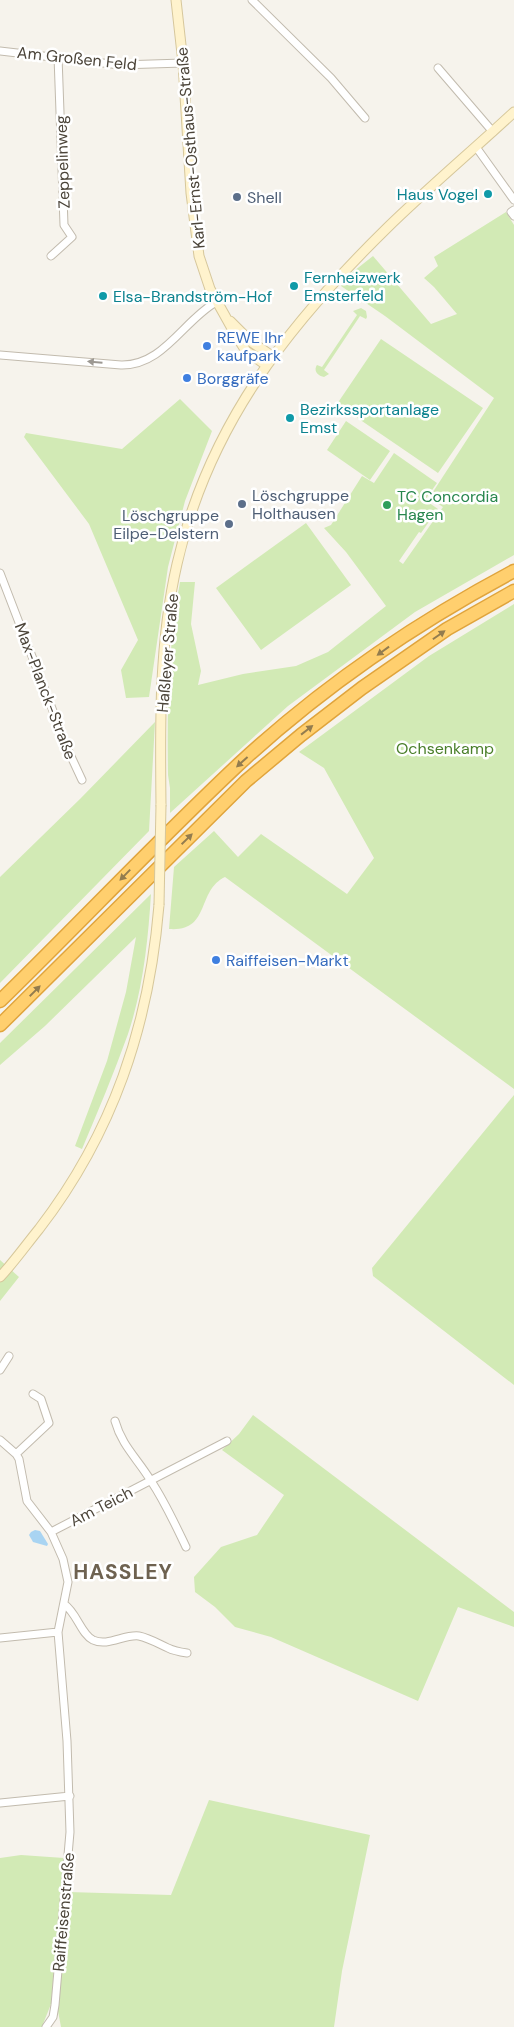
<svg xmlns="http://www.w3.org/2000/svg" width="514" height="2027" viewBox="0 0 514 2027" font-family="'DM Sans',sans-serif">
  <rect width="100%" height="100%" fill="#f6f3ec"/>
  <path fill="#d2eab5" d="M506,212l8,13v330l-99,57 -127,94 -118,107v-25l-2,-13c-1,-64 0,-130 12,-193h15l-4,42 10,47 -3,14 45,-11 53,-8 32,-14 58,-46 -40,-54 -22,-24 7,-3 31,-49 12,7 20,-30 43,30 -12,17 13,9 -17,24 -2,-1 -20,29 4,3 40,-57 -14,-9 65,-100 -109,-82 -44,-30 13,-15 19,-15 58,68 26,-10 -23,-27 -10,-9 14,-12 -4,-9z
    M361,308l5,3 1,6 -1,2 -6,-3 -36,54 5,4 -5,3c-6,-1 -11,-6 -7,-12l5,2 35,-52 -4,-4z
    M381,339l102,69 -45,65 -101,-69z
    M180,399l32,32 -27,70 -17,66 -19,130 -23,1 -5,-28 17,-30 -49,-116 -65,-87 2,-4 96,16z
    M346,421l44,30 -20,29 -43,-30z
    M306,523l45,62 -90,65 -45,-62z
    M514,604v485l-289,-212c-29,14 -14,55 -56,52l5,-62 40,-36 24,26 23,-23 86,60 27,-36 -50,-90 -25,-16 130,-96z
    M155,722l-6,109 -149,152v-106l81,-79z
    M151,894c-3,47 -8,95 -23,140 -14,39 -30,77 -46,115l-7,-3 32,-85 19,-69 10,-55 -91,89 -45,39v-22z
    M514,1095v290l-141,-109 -1,-8z
    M0,1260l19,17 -19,24z
    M253,1415l261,197v15l-56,-20 -40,94 -147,-64 -36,-10 -20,-20 -20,-15 -1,-15 27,-30 36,-12 27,-40 -62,-45 17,-16z
    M209,1800l161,35 -28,136 -8,56h-273l-4,-21 11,-114 103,3z
    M21,1855l43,3 -13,146 -8,20 1,3h-44v-169z"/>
  <path fill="#a9d4f2" d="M35,1530l5,1 8,13 -1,2 -14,-4 -4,-7 2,-3z"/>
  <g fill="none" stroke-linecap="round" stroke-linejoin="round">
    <g stroke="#c2bbae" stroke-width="9">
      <path id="minor" d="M252,0l79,78 34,40
        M0,51l120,14 63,-2
        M438,68l55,64
        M476,147l38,53
        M514,210l-3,2 3,4
        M51,256l21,-19 -8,-12 -6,-169
        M0,355l121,10c42,1 62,-44 95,-63
        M0,573l68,177 14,30
        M0,1370l9,-14
        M115,1421c7,25 22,37 36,60 14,21 24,43 35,66
        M0,1440l16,14 3,5 8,42 24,31 12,27 5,23 -10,50 9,109 3,91 -15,173 -2,12 -7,10
        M16,1454l33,-31 -8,-24 -8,-5
        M51,1532l176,-91
        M64,1604c13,9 17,30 29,36 15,7 31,-6 46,-4 10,2 20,8 29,12 6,3 12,4 19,5
        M0,1638l58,-6
        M0,1803l70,-7"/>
    </g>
    <g stroke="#d6c79b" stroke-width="11">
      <path id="secondary" d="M176,0l7,63 8,130 8,63 11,33 24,43 12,19 20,14
        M230,321l20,20 22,15
        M161,805c-1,-81 -2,-163 16,-241 31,-138 111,-239 210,-336 41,-40 85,-77 127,-116
        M0,1277c14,-15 26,-32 39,-48 74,-96 110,-203 120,-324"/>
    </g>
    <g stroke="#e0a43c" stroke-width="15">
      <path id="motorway" d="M0,1001c80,-78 157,-160 239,-237 82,-76 177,-141 275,-193
        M0,1025l246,-244 55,-46 61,-47 85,-59 67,-38"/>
    </g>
    <use href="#minor" stroke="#fff" stroke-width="7"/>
    <use href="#secondary" stroke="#fff3cd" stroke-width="9"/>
    <use href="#motorway" stroke="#ffcf6e" stroke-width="12"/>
    <g stroke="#d6c79b" stroke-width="11" stroke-linecap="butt">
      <path id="secondary-bridge" d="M159,905l2,-100"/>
    </g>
    <use href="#secondary-bridge" stroke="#fff3cd" stroke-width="9"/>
  </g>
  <defs><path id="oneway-solid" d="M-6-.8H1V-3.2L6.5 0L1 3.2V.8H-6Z" transform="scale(1.25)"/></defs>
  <use fill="#9c9892" href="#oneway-solid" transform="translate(95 362) rotate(-175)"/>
  <g fill="#937c4e">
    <use href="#oneway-solid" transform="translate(439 635) rotate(-35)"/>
    <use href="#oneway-solid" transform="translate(383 651) rotate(144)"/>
    <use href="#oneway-solid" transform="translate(307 730) rotate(-38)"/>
    <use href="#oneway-solid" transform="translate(242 762) rotate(138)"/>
    <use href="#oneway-solid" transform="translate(187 839) rotate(-44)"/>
    <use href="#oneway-solid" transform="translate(125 875) rotate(134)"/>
    <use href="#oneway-solid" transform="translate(35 991) rotate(-45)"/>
  </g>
  <g fill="#0f9aa8" stroke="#fff" stroke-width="2">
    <circle cx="488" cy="194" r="5"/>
    <circle cx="294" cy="286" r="5"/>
    <circle cx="103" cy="296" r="5"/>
    <circle cx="290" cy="418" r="5"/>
  </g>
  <g fill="#5c6f8a" stroke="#fff" stroke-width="2">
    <circle cx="237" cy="197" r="5"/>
    <circle cx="242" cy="504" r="5"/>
    <circle cx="229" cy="524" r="5"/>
  </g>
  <g fill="#3f7fe0" stroke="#fff" stroke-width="2">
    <circle cx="207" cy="346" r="5"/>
    <circle cx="187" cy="378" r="5"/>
    <circle cx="216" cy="960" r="5"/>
  </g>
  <circle fill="#2e9e5b" stroke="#fff" stroke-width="2" cx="387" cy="505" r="5"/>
  <g text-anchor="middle" stroke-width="5" stroke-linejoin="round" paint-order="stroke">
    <g font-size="16" fill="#4b4439" stroke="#fff">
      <text transform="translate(77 58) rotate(6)" y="6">Am Großen Feld</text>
      <text transform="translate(190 148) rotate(-95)" y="6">Karl-Ernst-Osthaus-Straße</text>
      <text transform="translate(62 162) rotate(-92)" y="6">Zeppelinweg</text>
      <text transform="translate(167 653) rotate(-85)" y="6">Haßleyer Straße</text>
      <text transform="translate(46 691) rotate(69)" y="6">Max-Planck-Straße</text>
      <text transform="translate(101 1506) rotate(-27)" y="6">Am Teich</text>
      <text transform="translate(63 1912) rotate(-85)" y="6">Raiffeisenstraße</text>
    </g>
    <g font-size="16" fill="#0d838f" stroke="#fff" text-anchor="start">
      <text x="478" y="200" text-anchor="end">Haus Vogel</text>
      <text x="304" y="283">Fernheizwerk<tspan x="304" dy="18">Emsterfeld</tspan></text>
      <text x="113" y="302">Elsa-Brandström-Hof</text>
      <text x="300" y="415">Bezirkssportanlage<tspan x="300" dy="18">Emst</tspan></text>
    </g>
    <g font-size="16" fill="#4e5e75" stroke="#fff" text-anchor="start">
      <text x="247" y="203">Shell</text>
      <text x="252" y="501">Löschgruppe<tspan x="252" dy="18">Holthausen</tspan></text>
      <text x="219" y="521" text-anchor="end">Löschgruppe<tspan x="219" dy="18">Eilpe-Delstern</tspan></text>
    </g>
    <g font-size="16" fill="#366cbe" stroke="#fff" text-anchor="start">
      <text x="217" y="343">REWE Ihr<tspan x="217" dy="18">kaufpark</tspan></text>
      <text x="197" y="384">Borggräfe</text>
      <text x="226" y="966">Raiffeisen-Markt</text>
    </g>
    <g font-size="16" fill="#27864d" stroke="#fff" text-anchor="start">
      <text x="397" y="502">TC Concordia<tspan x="397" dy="18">Hagen</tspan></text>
    </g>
    <g font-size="16" fill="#4a7f2a" stroke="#fff">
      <text x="445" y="754">Ochsenkamp</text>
    </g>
    <g font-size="21" font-weight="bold" letter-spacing="1" fill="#6e6250" stroke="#fff">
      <text x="123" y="1579">HASSLEY</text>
    </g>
  </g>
</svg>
